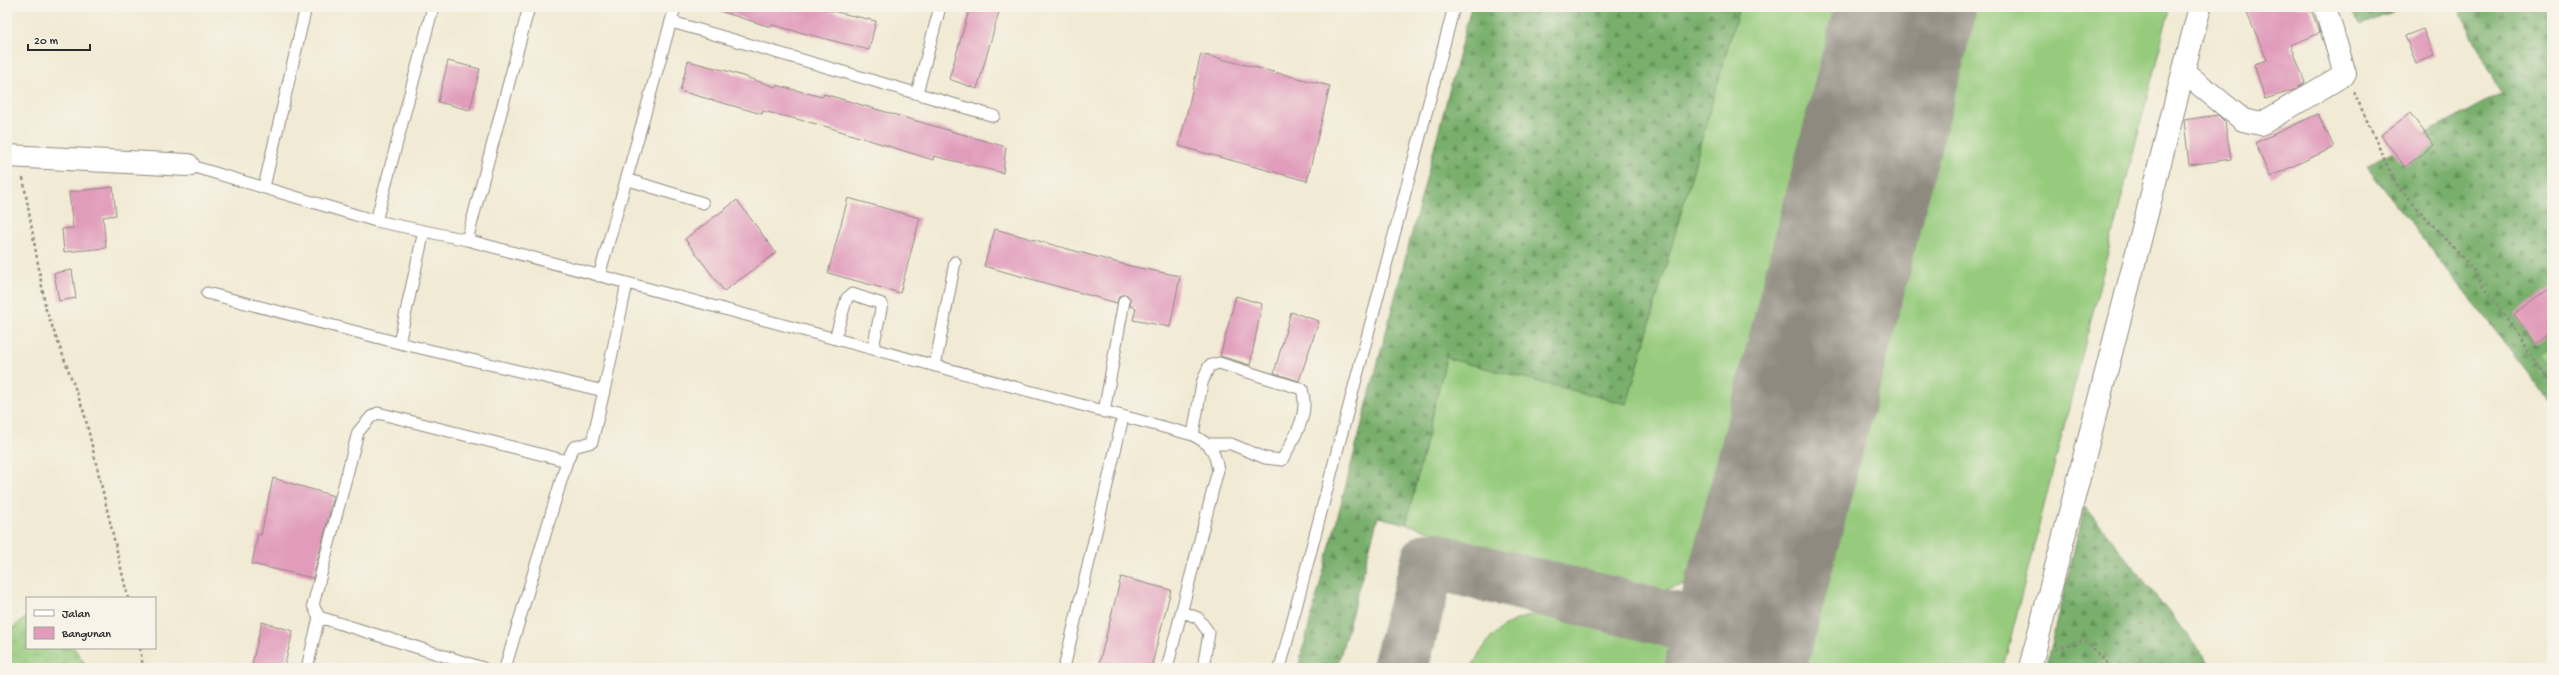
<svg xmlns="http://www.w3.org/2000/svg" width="2559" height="675" viewBox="0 0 2559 675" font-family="'Gochi Hand',sans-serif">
  <defs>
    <pattern id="forest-firs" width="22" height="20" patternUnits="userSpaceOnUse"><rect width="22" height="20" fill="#78af6c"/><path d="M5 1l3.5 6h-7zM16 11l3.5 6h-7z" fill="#638f59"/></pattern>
    <pattern id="wetland-marsh" width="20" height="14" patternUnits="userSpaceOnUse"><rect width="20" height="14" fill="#96cb7d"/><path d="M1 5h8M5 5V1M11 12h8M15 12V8" fill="none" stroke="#81ae6c"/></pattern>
    <pattern id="cemetery-stones" width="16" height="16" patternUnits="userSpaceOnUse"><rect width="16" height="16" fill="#96cb7d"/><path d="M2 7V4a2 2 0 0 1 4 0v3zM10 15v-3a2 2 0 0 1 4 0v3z" fill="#81ae6c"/></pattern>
  </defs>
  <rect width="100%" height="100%" fill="#f7f3e8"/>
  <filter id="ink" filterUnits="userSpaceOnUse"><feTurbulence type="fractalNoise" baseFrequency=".025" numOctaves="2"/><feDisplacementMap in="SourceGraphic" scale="8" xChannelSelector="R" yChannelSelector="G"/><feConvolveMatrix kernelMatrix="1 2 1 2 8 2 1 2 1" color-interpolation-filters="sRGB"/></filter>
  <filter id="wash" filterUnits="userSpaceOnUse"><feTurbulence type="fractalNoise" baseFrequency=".012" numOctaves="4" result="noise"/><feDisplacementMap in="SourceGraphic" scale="16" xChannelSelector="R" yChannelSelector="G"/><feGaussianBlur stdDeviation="0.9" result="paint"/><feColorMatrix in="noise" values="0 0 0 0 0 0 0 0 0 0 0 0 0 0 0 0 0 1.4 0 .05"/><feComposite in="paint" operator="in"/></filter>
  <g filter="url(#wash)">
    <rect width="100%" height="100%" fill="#f1ead4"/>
    <path fill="#96cb7d" stroke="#607b54" d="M1739,7h142l-143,542 -24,24 -24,11 -37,8 -247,-68 40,-166 181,46z
      M1933,7h237l-167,661h-240z
      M1559,610c37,7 110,21 126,58h-214c26,-46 38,-49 88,-58z"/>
    <path fill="url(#forest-firs)" stroke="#526d4c" d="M1471,7h268l-112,397 -181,-46 -40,166 -28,-7 -41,151h-39z
      M2349,7h55l-43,18z
      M2458,7h94v396l-186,-237 135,-73z
      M2085,506l128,162h-168z"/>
    <path fill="url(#wetland-marsh)" stroke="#607b54" d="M27,617v31h47l14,20h-81v-36z"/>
    <path fill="url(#cemetery-stones)" stroke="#607b54" d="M2552,344v27l-13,-18z"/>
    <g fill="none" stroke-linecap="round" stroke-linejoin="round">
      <path stroke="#8e8a80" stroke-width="56" d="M1400,668l29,-108 314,77"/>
      <path stroke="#8e8a80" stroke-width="140" d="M1735,668l171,-661"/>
    </g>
    <g id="blocks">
      <path fill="#e19cbc" d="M720,7h94l62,14 -7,29 -97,-25 -1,2 -52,-16z
        M970,7l29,5 -22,77 -28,-10z
        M2255,7h55l10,26 -29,12 14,38 -11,7 -29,9 -11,-35 13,-4 -21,-49z
        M2423,29l11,27 -18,7 -11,-27z
        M1201,54l129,32 -23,95 -128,-35z
        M448,61l32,8 -10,41 -32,-8z
        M688,61l39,10 49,16v-2l46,12 2,-3 182,53 -3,26 -69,-17 -1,4 -112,-35 -58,-14 -1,3 -82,-23z
        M2410,113l24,32 -29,22 -24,-32z
        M2318,114l16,33 -64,30 -15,-34z
        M2218,115l7,7 6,37 -42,6 -5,-45z
        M113,187l3,28 -13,2 3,31 -42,4 -2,-23 11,-1 -4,-36z
        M848,198l72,20 -20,75 -72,-20z
        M737,200l39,53 -52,38 -39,-52z
        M995,229l135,37 50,10 -10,51 -37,-7 3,-12 -6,-2v-8l-4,-4 -7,2 -2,7 -133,-37z
        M72,270l4,28 -17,3 -5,-28z
        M2552,287v44l-17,13 -21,-30z
        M1236,296l26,8 -12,61 -30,-9z
        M1291,312l28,9 -20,60 -25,-8z
        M273,478l61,18 -21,82 -61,-14 6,-30 3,1z
        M1121,577l50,13 -20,78h-53z
        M262,622l31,9 -9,37h-33z"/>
    </g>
  </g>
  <g filter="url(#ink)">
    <use href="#blocks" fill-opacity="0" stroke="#8e8a80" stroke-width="1"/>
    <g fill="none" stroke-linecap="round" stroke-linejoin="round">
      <g stroke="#8e8a80" stroke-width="13">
        <path id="service" d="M672,22l322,94
          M917,93l23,-86
          M188,165l188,56 91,19 726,195c18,10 21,13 25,35l-51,198
          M626,179l77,24
          M264,187l42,-180
          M376,221l57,-214
          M467,240l62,-233
          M599,276l76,-269
          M207,293l192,50 205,48 23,-108
          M835,338l12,-40 5,-4 30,10 -9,44
          M399,343l25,-112
          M935,366l20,-104
          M1104,412l20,-111
          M1193,435l9,-52 7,-17 10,-3 83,26c8,26 -8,49 -20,71l-17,-2 -34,-14h-22
          M1181,611l17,7 11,15 -6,35
          M307,668l12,-51
          M483,668l-164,-51 -6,-12 45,-173 13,-15 7,-4 189,48
          M505,668l62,-207 7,-14 18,-5 12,-51
          M1064,668l59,-251
          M1280,668l174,-661"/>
      </g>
      <g stroke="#8e8a80" stroke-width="24">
        <path id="minor" d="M2184,72l59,48 18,4 84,-50 -20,-67
          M7,156l181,9"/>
      </g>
      <g stroke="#8e8a80" stroke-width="24">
        <path id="tertiary" d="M2030,668l170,-661"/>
      </g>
      <path stroke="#8e8a80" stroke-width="2.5" stroke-dasharray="3 3" stroke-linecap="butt" d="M2354,92l42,93 75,82 81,118
        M23,178l23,132 38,102 44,186
        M140,648l3,20
        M2056,649l29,-9 27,28"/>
      <use href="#service" stroke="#fff" stroke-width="11"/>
      <use href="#minor" stroke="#fff" stroke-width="22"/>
      <use href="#tertiary" stroke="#fff" stroke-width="22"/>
    </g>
  </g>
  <rect width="2559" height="675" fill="none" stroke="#f7f3e8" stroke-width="24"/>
  <rect x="26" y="597" width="130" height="52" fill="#f7f3e8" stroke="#a5a39c"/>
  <rect x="34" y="610" width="20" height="6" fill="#ffffff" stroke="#a5a39c"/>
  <text x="62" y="617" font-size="12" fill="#2b2b2b">Jalan</text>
  <rect x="34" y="627" width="20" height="12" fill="#e19cbc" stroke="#a5a39c"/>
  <text x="62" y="637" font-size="12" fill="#2b2b2b">Bangunan</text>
  <path d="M28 44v6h62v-6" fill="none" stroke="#2b2b2b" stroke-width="2"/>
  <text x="34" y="44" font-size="12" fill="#2b2b2b" stroke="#f7f3e8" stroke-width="3" paint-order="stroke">20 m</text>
</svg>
